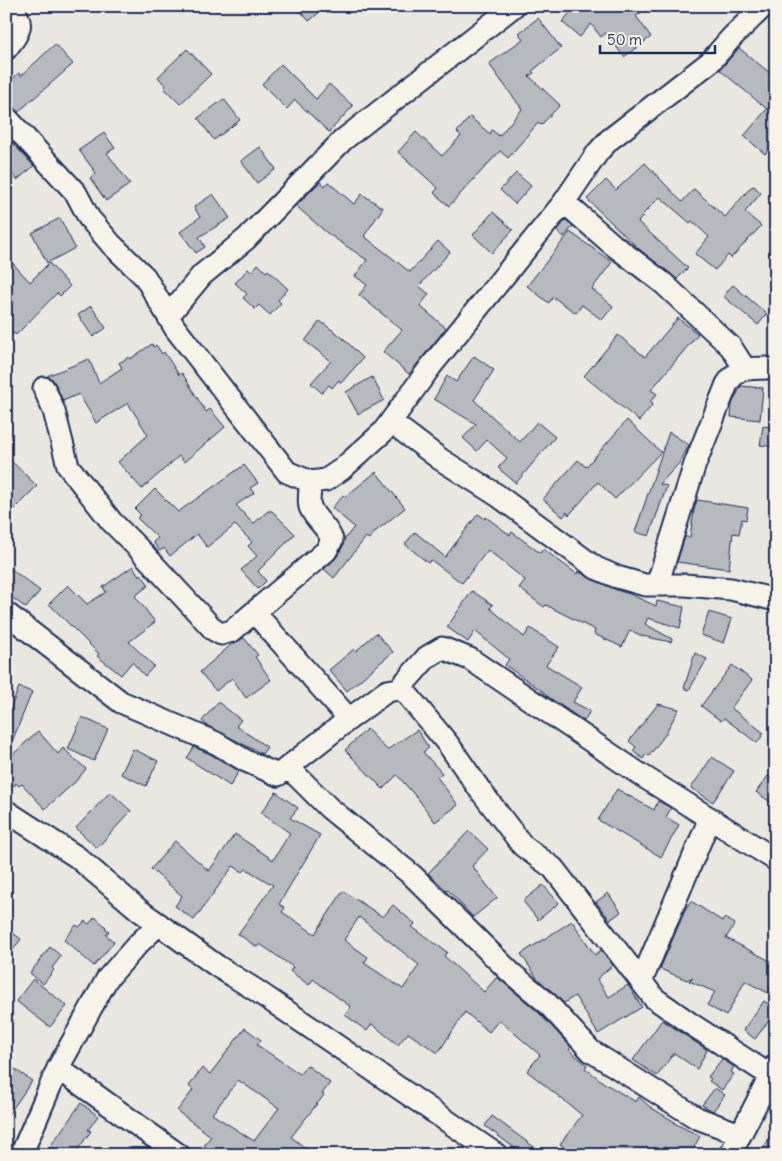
<svg xmlns="http://www.w3.org/2000/svg" width="782" height="1161" viewBox="0 0 782 1161" font-family="Delius,sans-serif">
  <rect width="100%" height="100%" fill="#eae7e0"/>
  <filter id="ink" filterUnits="userSpaceOnUse"><feTurbulence type="fractalNoise" baseFrequency=".02" numOctaves="2"/><feDisplacementMap in="SourceGraphic" scale="10" xChannelSelector="R" yChannelSelector="G"/><feConvolveMatrix kernelMatrix="1 2 1 2 8 2 1 2 1" color-interpolation-filters="sRGB"/></filter>
  <g filter="url(#ink)">
    <path fill="#b6babf" stroke="#1b2f5e" fill-rule="evenodd" d="M296,6h31l-18,15z
      M576,6h74l-14,10 15,21 -27,20 -18,-24 -5,4 -10,-13 -11,13 -18,-15z
      M538,18l23,30 -29,23 2,2 -5,3 31,29 -19,20 -3,-2 -30,35 -8,-7 -51,55 -15,-13 4,-5 -40,-36 18,-20 26,24 19,-20 -4,-4 13,-15 20,17 2,-4 7,6 23,-27 -33,-45 34,-25 -4,-6z
      M55,44l18,20 -55,48 -12,-13v-15l13,-11 2,3z
      M739,48l37,30v63l-11,13 -21,-18 23,-27 -47,-39z
      M187,49l24,25 -31,30 -16,-16 2,-2 -8,-9z
      M281,64l35,35 13,-15 24,22 -24,26 -34,-32 -8,9 -25,-25z
      M224,99l16,21 -26,20 -16,-22z
      M104,133l11,15 -8,5 23,31 -24,17 -16,-23 6,-5 -17,-23z
      M6,136l28,30 -17,14 -11,-14z
      M260,147l16,22 -19,14 -16,-22z
      M645,163l37,39 12,-13 31,28 26,-30 3,-1 7,7 -16,19 16,14 -30,32 -3,-3 -13,15 -20,-16 14,-17 -17,-16 -2,2 -30,-26 -18,18 1,1 -5,6 50,46 -11,11 -38,-30 -52,-50 19,-19 10,10z
      M516,173l15,13 -16,18 -15,-14z
      M320,182l5,4 3,-4 26,22 8,-10 21,14 -19,28 46,36 28,-31 12,11 -31,34 10,8 -9,12 26,22 -37,46 -26,-22 19,-22 -43,-35 8,-10 -12,-9 12,-16 -40,-27 -31,-27z
      M213,194l17,24 -31,19 6,10 -9,6 -16,-21 20,-15 -6,-10z
      M493,212l20,18 -21,23 -19,-18z
      M60,218l15,30 -28,15 -15,-30z
      M566,220l7,6 -9,11 -7,-6z
      M570,232l42,30 -20,27 21,17 -11,14 -20,-15 -6,8 -23,-16 -4,6 -22,-17z
      M6,256l24,26 19,-19 21,23 -10,10 -3,-3 -41,42 -2,-2 -8,8z
      M258,264l8,8 2,-2 20,19 -10,11 3,3 -11,12 -11,-10 -4,4 -12,-11 4,-4 -12,-11 13,-14 3,3z
      M733,285l34,29 -9,11 -35,-29z
      M91,306l15,22 -13,9 -15,-22z
      M678,318l20,16 -47,56 6,4 -7,8 3,2 -14,17 -55,-45 34,-41 27,22z
      M320,321l23,17 20,20 -22,25 -2,-3 -7,8 -3,-3 -7,8 -11,-10 20,-22 -26,-20z
      M152,344l1,3 3,-2 6,9 2,-2 15,23 3,-2 24,39 4,-3 15,18 -41,35 -5,-6 -37,33 -24,-27 30,-27 -20,-32 -32,20 -17,-29 -16,7 -8,-18 -8,-7 42,-17 10,24 23,-15 -3,-5 10,-6 1,2z
      M474,356l20,14 -20,30 46,42 17,-20 18,15 -39,46 -18,-15 9,-10 -20,-18 -10,11 -14,-13 13,-14 -42,-25 13,-23 9,6z
      M372,377l12,23 -26,14 -12,-22z
      M741,386l22,2 -3,32 -29,-3 1,-13z
      M627,420l34,32 -46,47 -17,-17 -29,33 -2,-3 -4,5 -20,-18 35,-39 8,7z
      M763,426l13,2v19l-16,-2z
      M669,432l20,13 -9,17 -20,22 7,2 -18,50 -14,-4z
      M6,456l31,30 -31,31z
      M244,465l14,18 -8,5 4,5 -18,12 17,19 15,-13h4l23,23 -37,37 8,10 -8,8 -17,-19 16,-14 -9,-10 4,-4 -17,-17 -28,22 -10,-13 -27,22 -6,-8 -4,3 -7,-9 5,-4 -21,-20 4,-3 -6,-6 20,-20 23,23z
      M376,472l29,36 -29,23 -7,8 -3,-2 -32,41 -10,-9 13,-12 6,-11 1,-6 10,-13 -22,-19 11,-13 2,2z
      M697,500l51,8 -2,12 -4,-1 -3,15 -6,-1 -4,36 -52,-7 8,-25h5l4,-27z
      M478,514l7,5 1,-2 24,18 2,-3 28,21 3,-4 34,25 1,-3 13,8 28,12 11,3 26,12 1,-5 27,6 -4,21 -32,-10 -3,6 27,15 -1,3 -29,-6 -12,-6 -8,17 -28,-13 1,-4 -49,-25 -2,2 -25,-19 6,-8 -37,-30 -26,33 -31,-23 -3,3 -23,-19 10,-12 30,25z
      M6,565l34,26 -14,17 -20,-15z
      M133,566l6,10 2,-2 8,11 -14,11 20,26 -26,20 25,24 -9,10 -13,-14 -11,13 -24,-19 2,-2 -50,-50 19,-19 19,19 19,-12 -3,-5z
      M472,591l21,14 -3,3 34,29 6,-9 29,19 -13,18 36,22 -9,15 17,9 -6,10 -40,-27 1,-1 -40,-28 4,-6 -34,-28 -7,11 -21,-15z
      M709,612l23,7 -8,24 -23,-8z
      M376,633l17,19 -46,39 -18,-21 25,-21 2,2z
      M244,638l14,17 -3,2 16,23 -25,18 -14,-20 -16,13 -16,-19 32,-28z
      M695,653l12,6 -18,31 -5,-2z
      M732,665l20,15 -21,28 33,25 -7,10 -33,-25 -3,3 -20,-15z
      M19,687l13,5 -25,62 -1,-35z
      M218,702l23,18 -5,6 31,21 -5,7 -54,-28 -6,-5z
      M658,704l21,5 -13,23h1l-18,24 -3,-2 -3,5 -10,-8 3,-4 -7,-6z
      M82,717l26,12 -14,32 -26,-12z
      M367,729l20,21 30,-20 12,18 -6,4 19,21 -5,4 21,28 -23,17 -16,-22 -22,-25 -14,14 -38,-39z
      M38,731l20,23 5,-6 23,21 -10,12 -31,28 -23,-25 -3,2 -3,-3 -2,3 -8,-9v-16z
      M194,747l16,7 29,17 -9,15 -43,-28z
      M133,749l25,12 -12,25 -25,-12z
      M712,757l22,14 -21,31 -22,-14z
      M768,776l8,6v24l-20,-14z
      M617,789l37,21 4,-9 13,7 -5,9 13,8 -18,32 -63,-37z
      M110,792l21,19 -34,37 -21,-20z
      M276,792l22,16 -8,10 30,17 -41,69 6,4 -3,4 33,22 28,-43 40,26 10,-12 22,19 -3,3 35,25 -3,4 40,36 13,-15 41,35 33,35 -2,3 18,15 -2,3 19,15 32,19 3,-5 11,10 25,15 -1,1 26,13 -10,19h-117l-13,-11 22,-29 -55,-44 13,-16 -41,-35 -10,12 -24,-20 -27,41 -30,-20 -10,12 -26,-21 -5,7 -22,-16 6,-8 -38,-28 -4,6 -19,-14 3,-4 -33,-23 -3,3 -19,-13 35,-49 -27,-16 -3,3 -10,-6 -39,54 -19,-14 7,-10 -31,-27 24,-28 34,30 26,-37 38,26 17,-27 -29,-20zM359,917l60,48 -16,24 -39,-26 4,-6 -24,-17z
      M469,831l19,18 -16,17 25,32 -24,19 -25,-27 -1,1 -19,-18z
      M543,885l16,18 -21,17 -15,-19z
      M608,893l13,19 -11,8 -14,-18z
      M691,901l31,20 3,-3 10,6 -9,14 50,26 -5,9 5,3v2l-8,15 -23,-12 -19,35 -19,-11 8,-13 -26,-11 4,-4 -6,3 -27,-11 26,-61z
      M95,917l11,10 -1,1 4,3 -3,4 8,7 -20,24 -30,-26 12,-15 3,2 6,-6 4,3z
      M572,921l23,34 6,-5 12,15 -16,14 12,18 19,-12 14,22 -44,27 -23,-38 -11,7 -27,-25 -16,-24z
      M6,928l15,11 -15,20z
      M50,947l11,9 -9,12 2,2 -11,14 -13,-11z
      M33,979l34,27 -17,21 -34,-26z
      M764,1001l12,8v2l-21,28 -12,-9z
      M662,1020l45,30 -10,19 -23,-16 -17,23 -24,-16z
      M245,1028l16,12 -4,5 43,29 7,-9 23,18 -8,11 2,1 -33,42 24,18h-98l-13,-9 7,-10 -34,-25 16,-21 -4,-4 13,-18 8,6zM238,1080l41,28 -25,33 -42,-27z
      M722,1059l12,8 -3,5 3,2 -12,16 -13,-9 2,-2 -3,-2z
      M6,1063l26,18 -26,37z
      M715,1088l10,7 -12,16 -11,-6z
      M81,1103l17,13 -10,14 3,1 -17,24h-30z
      M492,1116l42,31 -6,8h-4l-39,-29z
      M776,1127v28h-17z"/>
    <g fill="none" stroke-linecap="round" stroke-linejoin="round">
      <g stroke="#1b2f5e" stroke-width="25">
        <path id="minor" d="M6,49c13,-16 21,-27 3,-43
          M6,117l70,76 13,25 22,26 34,33 30,51 112,144 24,10 15,-2 16,-11 41,-37 48,-66 133,-164 34,-50 11,-12 101,-78 22,-25 32,-31
          M564,202l48,42 51,39 68,64 14,22
          M168,316l34,-41 44,-36 97,-99 171,-134
          M44,388l10,23 14,55 43,55 29,29 74,80 7,4 11,-3 94,-80 6,-11c-4,-13 -17,-20 -22,-33 -2,-7 0,-18 1,-25
          M391,422l49,37 57,36 99,73 21,9 28,8h40l46,4 45,11
          M657,585l38,-121 32,-80c12,-18 19,-15 39,-16
          M254,612l95,107
          M6,613l115,89 95,41 30,18 32,14 71,-56 38,-28 12,-2 6,3 43,52 32,46 43,56 30,22 101,130 37,26 80,52
          M399,689l28,-32 15,-9 28,11 171,116 135,85
          M288,767l41,41 84,68 97,96 37,31 44,48 106,67 43,16
          M6,811l71,46 62,53 78,56 37,23 243,166
          M641,982l69,-164
          M58,1068l121,87
          M21,1155l37,-87 49,-89 31,-35 21,-20
          M730,1155l46,-90"/>
      </g>
      <use href="#minor" stroke="#f7f3e8" stroke-width="21"/>
    </g>
  </g>
  <rect width="782" height="1161" fill="none" stroke="#f7f3e8" stroke-width="25"/>
  <rect x="12" y="12" width="757" height="1136" fill="none" stroke="#1b2f5e" stroke-width="2" filter="url(#ink)"/>
  <path d="M600 45v8h115v-8" fill="none" stroke="#1b2f5e" stroke-width="2.5"/>
  <text x="607" y="45" font-size="15" fill="#1b2f5e" stroke="#f7f3e8" stroke-width="4" paint-order="stroke">50 m</text>
</svg>
